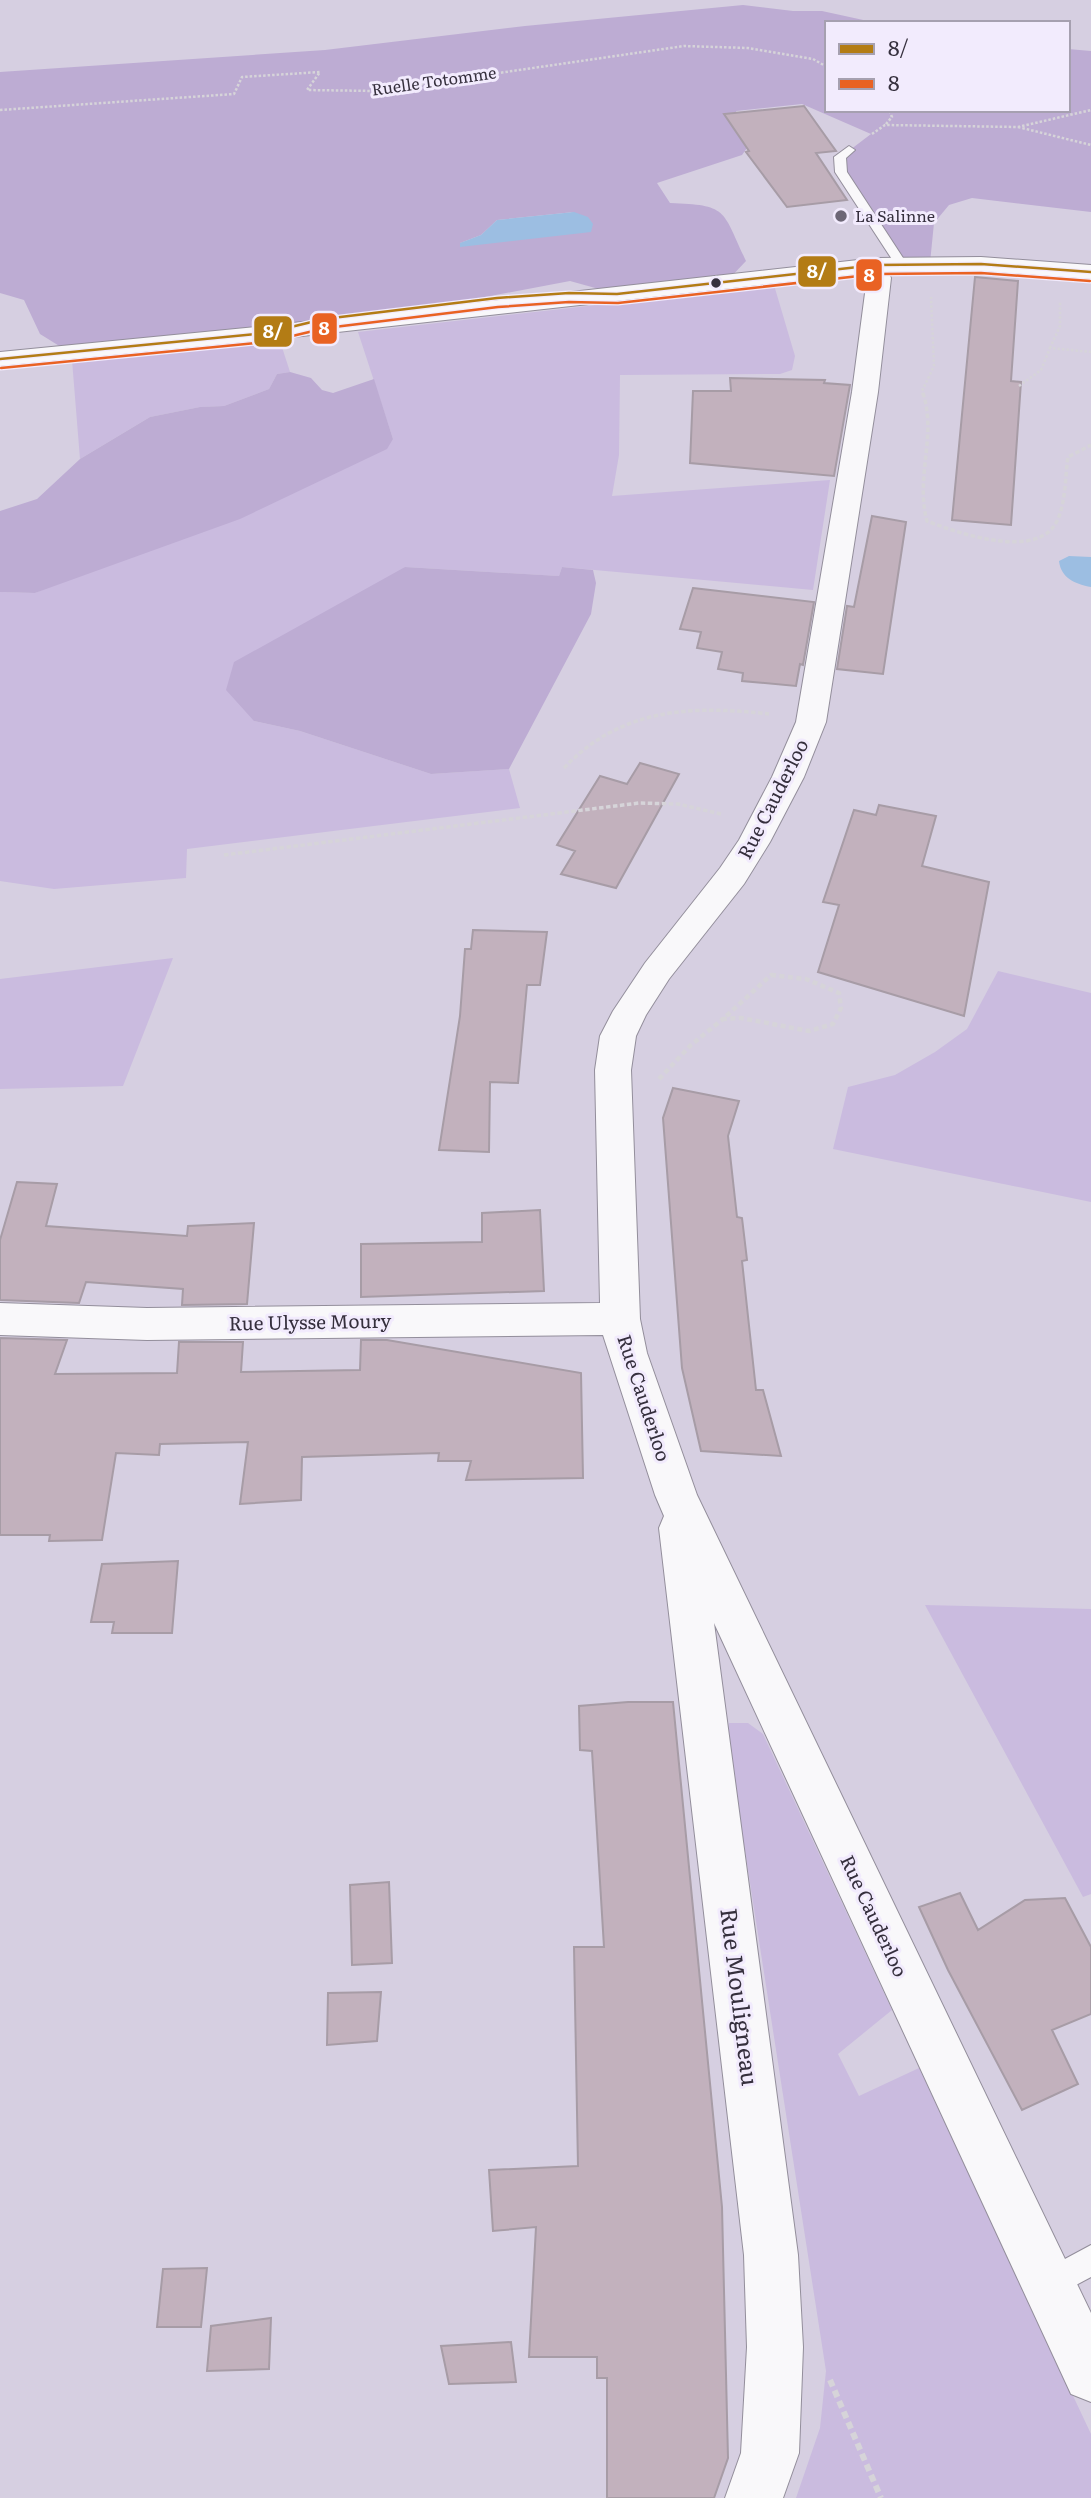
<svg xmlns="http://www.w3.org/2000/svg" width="1091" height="2498" viewBox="0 0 1091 2498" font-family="Literata,serif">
  <rect width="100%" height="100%" fill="#d6cfe1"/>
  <path fill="#cabbdf" d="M774,285l21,71 -3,14 -12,4 -160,1 -1,80 -7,41 218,-16 -17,110 -251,-23 -3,9 -154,-9 -151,154 46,10 131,43 78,-5 11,39 -333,41 -1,29 -132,11 -54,-8v-289l35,1 358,-154 -35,-107z
    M280,341l10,31 -13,2 -8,15 -45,17 -24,1 -50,10 -70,42 -8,-99z
    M173,958l-50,128 -123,3v-110z
    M998,971l93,22v209l-258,-53 15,-62 47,-12 40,-23 32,-23z
    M925,1605l166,4v285l-8,3z
    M729,1723h19l15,11 129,276 -54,44 21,42 60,-28 172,366v64h-295l24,-70 6,-57 -99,-636z"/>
  <path fill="#bdacd3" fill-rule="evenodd" d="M743,5l50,6h29l55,12h-50v87h241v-61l23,2v161l-119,-14 -23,7 -15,18 -4,40 -29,1 -60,-92 5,-19 25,-19 -69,-30 -66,7 11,37 -5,7 -85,28 13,20c59,2 52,7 76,58l-19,20 -110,13 -47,-13 -122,23 -146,17 -36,12 -197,19 -29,-18 -16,-34 -24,-7v-221l325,-22 200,-24zM574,212l-114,31 21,-8 16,-15z
    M290,372l21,6 11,12 11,3 41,-14 19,60 -6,10 -147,70 -205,74 -35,-1v-81l37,-12 43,-40 70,-42 50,-10 24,-1 45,-17 8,-15z
    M405,567l154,9 3,-9 31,3 3,13 -5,31 -82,155 -78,5 -131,-43 -46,-10 -28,-31 8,-28z"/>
  <path fill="#9cbee2" d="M574,212l14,5 5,7 -2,8 -131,15v-4l21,-8 16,-15z
    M1069,556l22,1v30c-16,-3 -30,-9 -32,-26z"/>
  <path fill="#c2b1bd" stroke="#a79ca6" stroke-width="2" d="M804,106l32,45 -20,2 31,47 -60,7 -41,-55 3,-1 -25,-37z
    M975,277l43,4 -7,100 10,1 -10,143 -59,-5z
    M730,378l95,2 -1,3 26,2 -16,91 -144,-13 3,-72h38z
    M872,516l34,6 -23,152 -46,-5 10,-63 7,1z
    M693,588l121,14 -11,63 -3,-1 -4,22 -54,-5 1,-8 -25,-4 4,-17 -25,-4 4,-16 -21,-3z
    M640,763l39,11 -63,114 -55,-14 14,-23 -18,-6 43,-69 27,8z
    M879,805l57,11 -14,50 67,16 -25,134 -146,-44 21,-67 -16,-3 31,-92 22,5z
    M473,930l74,2 -7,53h-13l-9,98 -28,-1 -1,70 -50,-2 21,-134 5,-67h6z
    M673,1088l66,13 -11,35 9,81 5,1 5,42 -5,1 14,129h7l18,66 -80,-5 -19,-83 -19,-250z
    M17,1182l40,2 -11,42 141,10 1,-10 66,-3 -7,81 -65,1 1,-16 -97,-7 -7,21 -79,-3v-60z
    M540,1210l4,81 -183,6v-53l121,-2v-29z
    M0,1338l67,2 -12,34 122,-1 2,-31h64l-2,30 119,-2 1,-30h26l194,33 2,105 -117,2 5,-19h-33l1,-8 -137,4 -1,43 -61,4 8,-62 -88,2 -1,11 -43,-2 -14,87 -53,1 1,-6h-50z
    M178,1561l-6,72h-60l2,-11h-23l11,-58z
    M628,1702h45l49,505 6,251 -14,40h-107v-120h-10v-21h-68l7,-130 -43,4 -4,-61 89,-4 -4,-219h30l-12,-196 -12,-1 -1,-44z
    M389,1882l3,81 -40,2 -2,-80z
    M960,1893l18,37 47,-30 40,-2 26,49v67l-39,16 26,54 -56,26 -74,-140 -29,-63z
    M381,1992l-4,49 -50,4 1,-52z
    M207,2268l-6,59h-44l6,-58z
    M271,2318l-2,51 -62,2 4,-45z
    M511,2342l5,40 -67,2 -8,-38z"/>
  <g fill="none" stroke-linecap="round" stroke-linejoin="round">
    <g stroke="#938e9b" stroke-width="2">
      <path id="lane" d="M849,146l6,4 -9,8 1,14 60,92 -2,3h-8l-62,-95 -1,-15z
        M1091,2245v32l-43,23 -11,-4 -4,-11 4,-11z"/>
    </g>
    <g stroke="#938e9b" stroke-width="2">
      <path id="street" d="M876,258l8,2 7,18 -13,114 -52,330 -22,55 -34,65 -26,42 -75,95 -23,36 -10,21 -5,34 9,249 7,34 50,142 394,818v89l-20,-8 -357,-771 84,632 5,92 -4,106 -16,45h-58l16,-45 6,-106 -3,-92 -85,-727 5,-12 -9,-21 -52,-160 -456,5 -147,-5v-32l147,5 453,-5 -5,-233 5,-34 13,-25 32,-48 75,-95 19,-28 33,-63 24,-55 56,-330 15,-114 -3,-13 4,-5z"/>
    </g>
    <g stroke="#938e9b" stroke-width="2">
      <path id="secondary" d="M981,257l110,8v14l-110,-8 -105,1 -610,68 -266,26v-14l266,-26 610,-68z"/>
    </g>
    <path stroke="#d6d4d9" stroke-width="2.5" stroke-dasharray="2.5 2" stroke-linecap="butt" d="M0,110l234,-16 8,-17 78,-5 -13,18 68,1 309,-45 64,2 65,11 14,8
      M886,124l6,-7 -3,-7
      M1018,127l73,18
      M872,134l13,-9 133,2 73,-17
      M1050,348l10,-22v-24
      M1019,386l22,-16 9,-22 41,4
      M923,395l-1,-4 12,-25 -3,-69"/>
    <path stroke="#d6d4d9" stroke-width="3.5" stroke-dasharray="4.5 2.5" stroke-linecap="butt" d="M923,393c14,43 -8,85 4,128 30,12 111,40 130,0 9,-19 8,-44 11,-64l23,-12
      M564,768c57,-60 127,-63 205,-54
      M224,855l415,-52 39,1 43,10"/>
    <path stroke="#d6d4d9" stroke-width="4.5" stroke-dasharray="5 3.5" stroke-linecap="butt" d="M771,975l35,4 33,14 2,15 -8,16 -24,7 -68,-13 -18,1z
      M659,1079l32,-34 32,-26"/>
    <path stroke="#d6d4d9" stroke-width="6" stroke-dasharray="7 4.5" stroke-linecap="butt" d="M830,2380l51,118"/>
    <use href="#lane" fill="#f9f8fa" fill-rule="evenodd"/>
    <use href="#street" fill="#f9f8fa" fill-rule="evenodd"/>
    <use href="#secondary" fill="#f9f8fa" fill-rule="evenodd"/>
    <g stroke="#f2ebfd" stroke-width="5">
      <path id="bus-1" d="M0,359l266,-26 58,-14 173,-21 72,-5 48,1 259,-29 105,-1 110,8"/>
    </g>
    <g stroke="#f2ebfd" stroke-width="5">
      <path id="bus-2" d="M1,368l266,-26 59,-14 172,-21 71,-5 49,1 259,-29 104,-1 109,8"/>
    </g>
    <use href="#bus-1" stroke="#b37c15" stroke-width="2.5"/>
    <use href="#bus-2" stroke="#e96223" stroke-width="2.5"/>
  </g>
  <circle fill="#6d6776" stroke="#f2ebfd" stroke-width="2.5" cx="841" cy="216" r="7"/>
  <circle fill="#352f3d" stroke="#f2ebfd" stroke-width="2.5" cx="716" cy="283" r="6"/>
  <g text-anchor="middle" stroke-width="6" stroke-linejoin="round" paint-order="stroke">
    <g font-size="16" fill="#352f3d" stroke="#f2ebfd">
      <text transform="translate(434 81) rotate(-8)" y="6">Ruelle Totomme</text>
    </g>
    <g font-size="16" fill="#352f3d" stroke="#f2ebfd" text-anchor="start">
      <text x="855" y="222">La Salinne</text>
    </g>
    <g font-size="19" fill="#352f3d" stroke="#f2ebfd">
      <text transform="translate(773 799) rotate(-63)" y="7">Rue Cauderloo</text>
      <text transform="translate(310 1322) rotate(-1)" y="7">Rue Ulysse Moury</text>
      <text transform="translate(644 1398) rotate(72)" y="7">Rue Cauderloo</text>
      <text transform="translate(874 1916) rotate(65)" y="7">Rue Cauderloo</text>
    </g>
    <g font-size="23" fill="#352f3d" stroke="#f2ebfd">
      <text transform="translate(739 1997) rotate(83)" y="8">Rue Mouligneau</text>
    </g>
  </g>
  <g stroke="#f2ebfd" stroke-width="2.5">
    <rect x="797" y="255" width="40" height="33" rx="7" fill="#b37c15"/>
    <rect x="855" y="258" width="28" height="34" rx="7" fill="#e96223"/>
    <rect x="311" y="312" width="27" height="33" rx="7" fill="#e96223"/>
    <rect x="253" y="315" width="40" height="33" rx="7" fill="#b37c15"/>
  </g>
  <g font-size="19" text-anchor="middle" font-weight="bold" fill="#fff">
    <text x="817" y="278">8/</text>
    <text x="869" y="282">8</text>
    <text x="324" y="335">8</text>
    <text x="273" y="338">8/</text>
  </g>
  <rect x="825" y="21" width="245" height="91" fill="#f2ebfd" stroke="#a6a0b0" stroke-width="2"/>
  <rect x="839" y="44" width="35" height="10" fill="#b37c15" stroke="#a6a0b0" stroke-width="2"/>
  <text x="888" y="56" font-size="21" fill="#352f3d">8/</text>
  <rect x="839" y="79" width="35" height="10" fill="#e96223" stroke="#a6a0b0" stroke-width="2"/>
  <text x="888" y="91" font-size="21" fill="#352f3d">8</text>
</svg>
